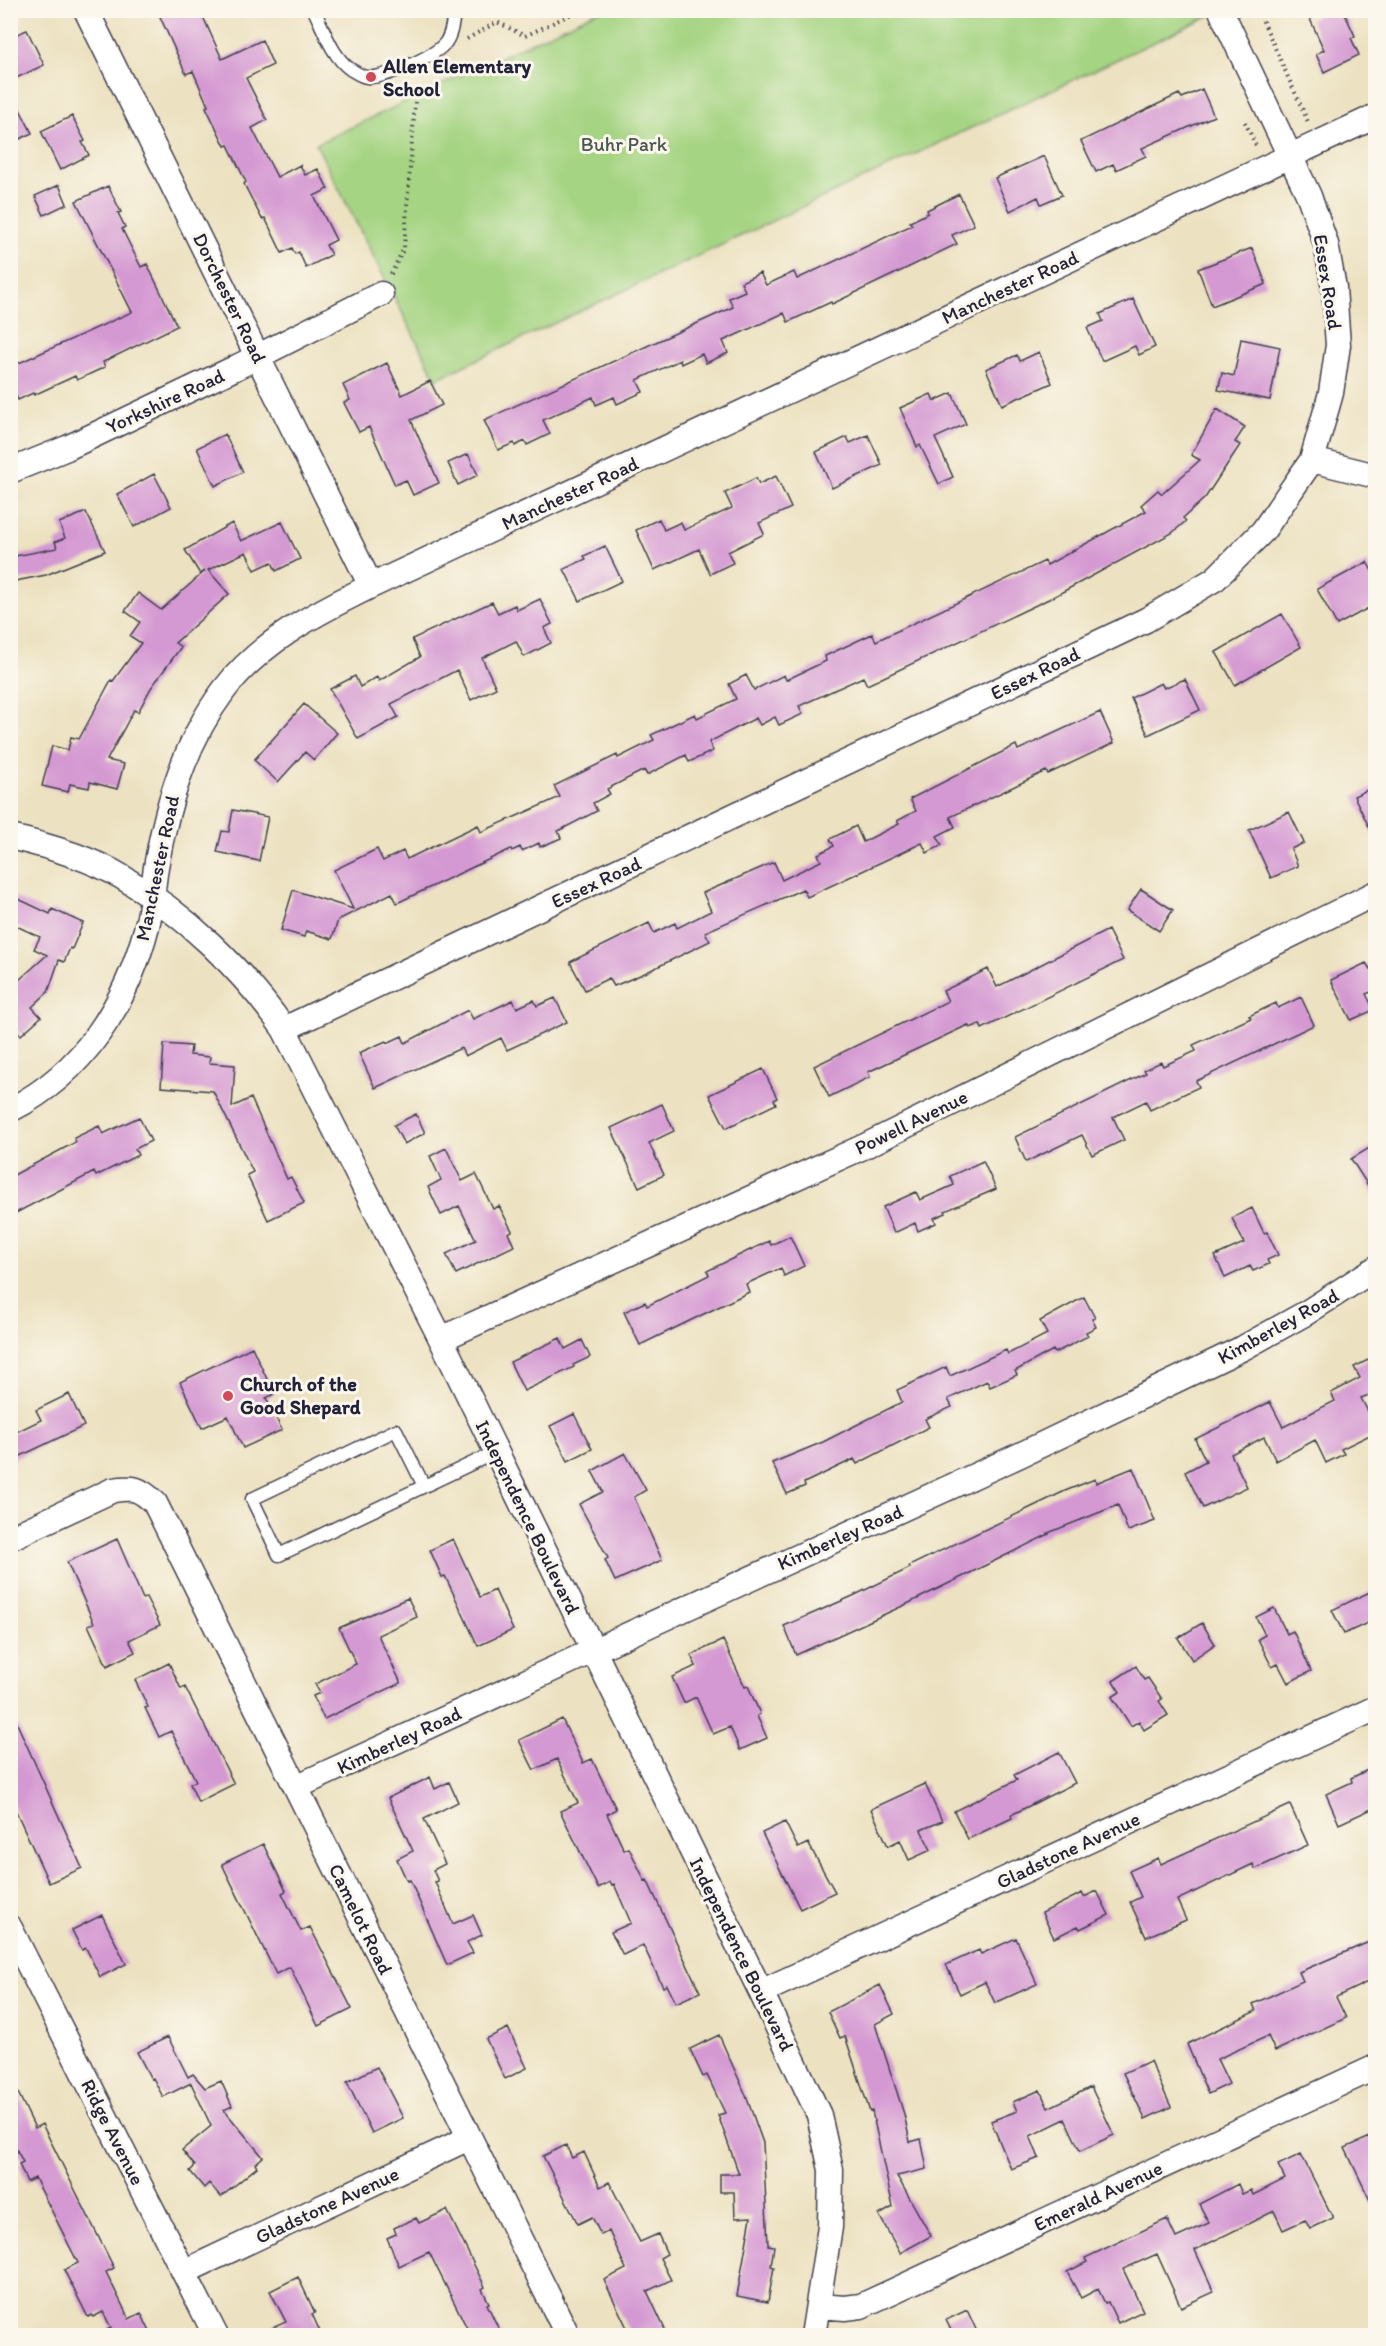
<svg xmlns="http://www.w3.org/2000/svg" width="1386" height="2346" viewBox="0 0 1386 2346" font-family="Itim,sans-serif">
  <rect width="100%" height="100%" fill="#fbf7ec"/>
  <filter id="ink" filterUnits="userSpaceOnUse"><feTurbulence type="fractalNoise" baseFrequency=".0167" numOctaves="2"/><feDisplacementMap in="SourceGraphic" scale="12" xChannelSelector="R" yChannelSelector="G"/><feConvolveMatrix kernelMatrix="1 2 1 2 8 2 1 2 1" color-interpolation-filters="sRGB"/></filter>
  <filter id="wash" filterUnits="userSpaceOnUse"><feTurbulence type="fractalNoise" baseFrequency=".008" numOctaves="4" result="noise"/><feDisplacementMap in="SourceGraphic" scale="24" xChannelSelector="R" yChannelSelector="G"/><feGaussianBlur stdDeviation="1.35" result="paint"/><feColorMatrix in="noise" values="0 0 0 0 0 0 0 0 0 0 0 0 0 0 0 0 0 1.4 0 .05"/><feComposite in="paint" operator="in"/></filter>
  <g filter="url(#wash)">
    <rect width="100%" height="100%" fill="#ece1c0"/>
    <path fill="#a5d482" stroke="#647b5e" stroke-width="1.5" d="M598,11h622l-784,368 -120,-235z"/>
    <g id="blocks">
      <path fill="#d498d2" d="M157,10h43l22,49 40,-19 11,25 -27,13 21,42 -15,8 25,49 23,-12 5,10 13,-6 10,20 -14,7 22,44 -10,5 5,10 -25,13 -7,-16 -4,2 -3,-6 -10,5 -17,-35 -3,1 -18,-35 2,-2 -18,-37 -3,1 -19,-39 2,-1 -15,-35 -7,3z
        M1328,10h15l12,26 -4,2 8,17 -35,17 -8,-18 8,-4 -14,-31z
        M27,30l17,35 -34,16v-44z
        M1202,89l12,27 -72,32 4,8 -30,14 -3,-6 -17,8 -15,-31 98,-47 3,4z
        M10,90l22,43 -22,11z
        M72,116l13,25 -3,1 7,13 -29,15 -19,-39z
        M1044,156l18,39 -21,9 -3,-7 -28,14 -15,-33z
        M59,185l8,19 -23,11 -9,-19z
        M108,186l13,26 -3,1 7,14 -3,2 19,38 6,-3 30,62 -74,36 2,5 -28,13 -2,-4 -41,19 -1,-2 -15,7 -8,-17v-16l122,-55 -56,-111z
        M959,194l15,31 -22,10 5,9 -125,60 -1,-2 -43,20 -4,-9 -61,28 5,12 -22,10 -4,-9 -21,10 -1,-4 -43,20 6,12 -26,12 -3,-7 -18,8 -3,-8 -50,23 7,14 -23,11 -2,-4 -10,5 -1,-3 -16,7 -14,-30 249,-113 -4,-9 16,-7 -4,-9 19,-9 6,12 28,-13 3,7 115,-54 -2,-3 18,-9 -1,-3z
        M1252,248l14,36 -54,22 -14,-37z
        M1133,299l22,48 -16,8 -4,-9 -33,15 -15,-33 16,-7 -3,-7z
        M1241,339l39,8 -10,53 -52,-10 4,-17 12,3z
        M1039,352l13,31 -50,22 -16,-36 31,-14 3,6z
        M387,363l15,32 28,-14 12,24 -31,15 28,63 -26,12 -7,-15 -11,5 -26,-58 -10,5 -15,-29 6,-3 -7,-15z
        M952,393l14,31 -31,14 18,39 -14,7 -19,-39 -3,2 -17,-39 31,-14 3,7z
        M1217,409l28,18 -10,15 5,3 -35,53 -22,20 3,3 -14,12 -119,64 -186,88 -4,-8 -64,29 4,8 -24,11 -4,-8 -15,8 -4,-7 -47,24 4,9 -24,11 -3,-7 -39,20 -3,-5 -37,19 3,5 -17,9 4,8 -39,20 3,7 -21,9 -1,-4 -17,8 -2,-4 -8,4 -1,-2 -114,54 -5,-10 -54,27 -6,19 -26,-8 -2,6 -23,-7 12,-40 60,19 -19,-39 43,-21 6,12 20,-10 4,8 71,-34 3,7 79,-35 -6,-11 63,-31 1,3 36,-18 -3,-5 44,-21 2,4 39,-19 -7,-15 17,-9 8,15 30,-15 2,5 40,-19 -1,-5 47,-22 4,7 169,-80 2,4 99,-54 -5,-6 17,-15 4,4 38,-34 -9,-5z
        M225,434l18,38 -28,14 -18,-38z
        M868,435l14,30 -50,23 -16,-36 31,-15 3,6z
        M468,454l10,21 -20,10 -10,-22z
        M154,474l17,33 -37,20 -17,-33z
        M776,476l15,32 -32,15 5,11 -36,18 5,11 -23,11 -11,-25 -45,21 -18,-40 23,-11 5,11 17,-8 3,8 48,-22 -7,-15 31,-15 3,6z
        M86,512l19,39 -59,24 -36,7v-25l47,-9 -2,-6 10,-4 -6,-15z
        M282,522l18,37 -24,12 -4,-9 -17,8 -9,-18 -38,18 21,24 -54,49 6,4 -30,41 -13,24 -4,-2 -27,50 17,4 -7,25 -27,-7 -1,6 -19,-4 -2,8 -26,-6 10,-40 16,4 3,-13 8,2 32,-59 2,1 28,-38 -11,-7 10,-14 -15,-11 13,-18 23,17 44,-39 -5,3 -15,-24 47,-27 9,18z
        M605,546l17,35 -42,20 -16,-32 22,-10 -2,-3z
        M1367,562l9,16v26l-39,21 -20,-36z
        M540,599l12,25 -8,4 7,15 -27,14 -8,-16 -34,17 14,30 -25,12 -14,-30 -66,34 7,13 -40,22 -28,-50 25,-13 5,11 17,-10 2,4 41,-24 -8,-18 80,-37 6,11 17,-8 2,5z
        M1282,614l19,33 -66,38 -19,-33z
        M1185,679l15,31 -52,25 -17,-37 30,-15 3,5z
        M304,704l33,29 -23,27 -9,-8 -27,30 -24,-22z
        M1100,712l14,31 -66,31 -2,-3 -96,46 5,10 -18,9 5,9 -15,8 -5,-10 -115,54 -4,-8 -98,43 5,9 -65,32 -31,13 -5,-8 -24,12 -15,-28 79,-39 5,10 21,-10 2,5 34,-17 -8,-18 71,-31 8,18 39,-19 -3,-7 16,-8 -4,-7 26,-13 7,16 36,-18 -2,-3 19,-10 -6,-12 106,-54 2,5z
        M1376,786v55l-22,-45z
        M233,810l35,7 -9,44 -42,-9 5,-21 7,1z
        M1289,812l15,31 -13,6 7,17 -27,12 -22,-48z
        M1141,889l32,21 -14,21 -32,-21z
        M10,895l40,19 2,-5 31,14 -11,26 -2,-1 -6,14 -5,-2 -11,32 -16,15 9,10 -20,18 -11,-11v-36l37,-33 -13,-6 6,-12 -30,-14z
        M1108,930l15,30 -141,69 -2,-5 -10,4 -2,-3 -100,47 2,5 -41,20 -15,-31 134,-65 -5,-10 45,-22 9,18z
        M1366,963l4,6 6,-2v23l-10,4 8,16 -23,10 -20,-40z
        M1301,997l13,28 -118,56 3,6 -49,23 -4,-9 -33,16 11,23 -32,15 -10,-20 -56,27 -11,-25 131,-64 -2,-3 17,-8 2,4 33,-15 -3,-6 58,-27 -2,-2 27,-13 2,5z
        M555,998l12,24 -60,28 -6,-12 -36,18 -4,-8 -86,40 -16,-35 27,-12 1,2 15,-7 3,7 63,-33 5,9 40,-19 4,8 17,-8 3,6z
        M164,1044l27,2 -1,9 20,2 -1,6 26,2 -3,42 19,-9 36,81 4,-2 13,26 -36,17 -21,-45 6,-3 -40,-81 -52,-4z
        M763,1069l14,29 -3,2 2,4 -50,24 -17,-33z
        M662,1104l12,27 -25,12 15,32 -25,12 -28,-59z
        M416,1114l9,19 -21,11 -10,-19z
        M139,1117l12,24 -16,8 3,6 -42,21 -2,-4 -84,44v-39l66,-35 -2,-4 25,-12 4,8z
        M1376,1144v54l-25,-39z
        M446,1148l16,33 14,-7 17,35 6,-3 13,25 -4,2 6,13 -58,28 -10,-20 30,-14 -17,-34 -18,9 -13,-28 13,-7 -11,-24z
        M983,1161l13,28 -51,22 1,2 -12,5 2,5 -18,8 -3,-8 -21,10 -11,-26 33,-15 4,8 34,-15 -4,-9z
        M1252,1208l12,25 3,-1 11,23 -11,5 2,4 -16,7 -3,-5 -25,12 -10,-22 29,-13 -12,-25z
        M790,1236l14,30 -20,10 -3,-8 -35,16 3,8 -109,53 -16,-33 21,-10 2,4 62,-31 -2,-4 43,-21 19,-9 2,4z
        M1084,1297l11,21 -3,1 4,8 -10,5 2,4 -33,17 -2,-3 -38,21 2,4 -27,12 -3,-6 -39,18 4,8 -27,12 4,8 -72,37 -3,-5 -50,24 1,3 -18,8 -15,-31 51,-21 79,-40 -5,-12 49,-23 4,9 56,-26 2,4 39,-20 -7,-13z
        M560,1338l5,11 17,-9 8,17 -17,8 1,2 -50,24 -14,-29z
        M252,1347l22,47 -8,4 16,32 -39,18 -15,-32 -26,12 -22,-46z
        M1376,1356v52l-7,-13 -8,3 15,29v5l-35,17 3,5 -18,9 -11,-23 -39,21 -12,-24 -33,17 16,33 -44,21 -18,-36 21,-11 -11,-22 75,-37 13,25 52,-26 -4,-8 29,-15 -6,-11z
        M69,1394l15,32 -74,35v-26l31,-15 -5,-10z
        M574,1414l18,35 -24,12 -18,-35z
        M625,1453l21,37 -12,7 28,63 -47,21 -10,-21 3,-2 -29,-54 24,-12 -11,-21z
        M1133,1468l22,53 -27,10 -10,-26 -70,28 1,1 -140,69 -113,52 -12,-29 69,-30 57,-28 -1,-2 156,-75 30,-12 1,4z
        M117,1539l26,60 3,-2 14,28 -31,15 6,12 -28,14 -19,-41 6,-2 -27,-61z
        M453,1539l27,58 15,-7 18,40 -35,16 -33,-70 -3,1 -12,-27z
        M1376,1589v30l-32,15 -12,-24z
        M408,1598l9,19 -39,18 23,48 -77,36 -11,-23 7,-3 -5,-9 41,-20 -17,-36z
        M1274,1608l13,26 6,-3 18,40 -23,12 -10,-19 -6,3 -14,-28 7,-4 -9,-18z
        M1202,1623l13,21 -23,16 -14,-22z
        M723,1640l22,47 3,-1 12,28 -3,2 10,22 -27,12 -10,-23 -17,7 -17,-37 -12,6 -12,-26 24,-11 -5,-11z
        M169,1663l12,26 4,-2 49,97 -36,18 -8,-18 6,-3 -25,-50 -12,6 -14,-29 3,-1 -13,-27z
        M1136,1666l8,14 4,-2 14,21 -3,2 9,14 -24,15 -5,-9 -8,5 -19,-29 8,-5 -7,-11z
        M10,1708l72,160 -33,15 -39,-85z
        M562,1719l21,44 9,-4 24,50 -9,5 17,36 5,-2 16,33 2,-1 53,112 -24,11 -9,-18 -4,2 -20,-42 -20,10 -12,-23 20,-9 -17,-39 -2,1 -2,-3 -12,6 -38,-77 18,-8 -21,-44 -23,11 -15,-30z
        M1059,1752l16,31 -64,32 1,3 -44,21 -14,-28 63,-31 -3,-5z
        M1376,1766v41l-37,17 -13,-30 26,-12 -1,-4z
        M430,1777l5,12 14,-7 9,20 -34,17 21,45 -12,6 5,11 -3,1 18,42 20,-9 9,20 -15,7 6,11 -26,12 -37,-85 -3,1 -10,-22 16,-8 -25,-53z
        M925,1784l17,37 -21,9 10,20 -22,10 -9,-20 -12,6 -17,-37z
        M1290,1805l18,40 -53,24 -2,-5 -76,36 9,20 -40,17 -16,-35 11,-5 -12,-26 29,-13 3,6z
        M785,1822l13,26 10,-5 27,49 -35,17 -38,-76z
        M263,1844l23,47 -4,2 19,38 9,-4 42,82 -34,17 -28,-59 -14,7 -54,-110z
        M1097,1891l12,24 -29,14 -2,-3 -24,12 -12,-25 40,-20 2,4z
        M102,1915l24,49 -26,13 -14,-29 -4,2 -10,-20z
        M1016,1938l21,46 -42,19 -10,-21 -25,12 -14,-29 33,-15 2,4z
        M1376,1939v39l-40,19 10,21 -71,33 -7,-15 -51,23 12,25 -21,10 -21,-50 69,-33 -3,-7 50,-23 -4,-9z
        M880,1985l14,29 -19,10 29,90 6,28 11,-3 6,30 -30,7 34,60 -31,17 -21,-38 14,-8 -21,-96 -2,1 -25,-76 -5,2 -12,-26z
        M508,2028l19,40 -22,11 -19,-40z
        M719,2035l26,58 18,50 5,102 6,1 -3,20 3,1 -6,35 -31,-6 14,-79 -16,1 -1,-26h-14v-18h19l-21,-59 7,-2 -18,-38 -4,2 -13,-28z
        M168,2037l20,40 5,-3 12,14 16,-7 11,25 -8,4 39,47 -8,7 2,3 -36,30 -12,-14 -5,5 -14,-17 5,-5 -13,-16 29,-24 -20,-43 -28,14 -10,-19 -2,1 -14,-27z
        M1150,2061l21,46 -26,12 -22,-46z
        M377,2067l26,51 -31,15 -25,-51z
        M10,2076l25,52 7,-4 72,144 -8,4 23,47 12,-6 11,23h-57l16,-8 -8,-16 -10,5 -1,-2 -4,2 -24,-47 14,-7 -43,-85 -8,4 -8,-18 4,-2 -13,-25z
        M1091,2087l23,48 -34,16 -15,-32 -35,17 9,22 -28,11 -20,-48 26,-10 -4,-9 27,-12 8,18z
        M1370,2137l6,12v64l-31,-65z
        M566,2145l6,13 12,-6 16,35 9,-5 31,60 18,-8 9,20 -7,4 11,22 -24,11 21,45h-37l-27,-56 22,-11 -17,-38 -8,4 -9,-18 -14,7 -35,-68z
        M1301,2154l32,64 -23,11 -5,-9 -22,10 -9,-19 -79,39 19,42 -33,15 -24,-53 -34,15 20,42 -25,12 -10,-21 -3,1 -7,-14 -17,9 -14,-26 20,-10 -2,-4 82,-39 9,19 33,-15 -10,-19 39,-20 4,10 9,-4 2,5 32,-16 -7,-14z
        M447,2210l38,77 -3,2 7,14 -2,1 15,32h-31l-42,-84 -30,14 -12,-28 9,-4 -2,-6 22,-10 3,5z
        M298,2277l17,36 -3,1 10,22h-68l32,-14 -16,-31z
        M967,2310l12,26h-25l-8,-16z"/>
    </g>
  </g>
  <g filter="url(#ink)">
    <use href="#blocks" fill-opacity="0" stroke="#403f4f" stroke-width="1.5"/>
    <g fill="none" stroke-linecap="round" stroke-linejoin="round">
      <g stroke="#403f4f" stroke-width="15">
        <path id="lane" d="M314,10c10,20 18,46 36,59 5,3 12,8 17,8 17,2 69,-21 79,-35 6,-9 7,-21 8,-32
          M424,1486l-28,-56 -144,69 27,56 217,-103"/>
      </g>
      <g stroke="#403f4f" stroke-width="27">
        <path id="street" d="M86,10l285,576
          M1312,460l64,16
          M10,471l57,-23 168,-80 146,-74
          M10,837c35,8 82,22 112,40 63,37 120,92 162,152l157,310 320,653 58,123 12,55 -1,57 -17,109
          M284,1029l862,-409 69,-41 48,-48 49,-71 19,-67 7,-48 -4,-57 -8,-44 -17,-48 -87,-183
          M10,1110c74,-37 117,-107 137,-184 5,-19 6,-40 9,-59 11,-63 29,-125 68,-177 37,-49 94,-78 147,-104l1005,-470
          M441,1339l422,-192 513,-254
          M10,1538l103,-48c21,-3 26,-2 42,13l413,833
          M296,1787l724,-332 223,-107 63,-35 70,-45
          M10,1928l206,408
          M761,1992l615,-284
          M184,2272l285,-134
          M818,2306l27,2 16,-2 515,-239"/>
      </g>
      <path stroke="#403f4f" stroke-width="4" stroke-dasharray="1.5 4.5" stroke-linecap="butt" d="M1258,10l51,114
        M467,39l30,-17 28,14 55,-26
        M1245,122l12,26
        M391,274l13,-26 12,-160"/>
      <use href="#lane" stroke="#fff" stroke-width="12"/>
      <use href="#street" stroke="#fff" stroke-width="24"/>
    </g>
  </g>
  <g fill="#d1495b" stroke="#fbf7ec" stroke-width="2">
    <circle cx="371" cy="77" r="6"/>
    <circle cx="228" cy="1396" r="6"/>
  </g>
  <g text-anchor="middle" stroke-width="6" stroke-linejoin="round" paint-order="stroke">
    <g font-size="20" font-weight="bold" fill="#22223b" stroke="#fbf7ec" text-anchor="start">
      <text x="383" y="73">Allen Elementary<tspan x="383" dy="23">School</tspan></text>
      <text x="240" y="1391">Church of the<tspan x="240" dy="23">Good Shepard</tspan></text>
    </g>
    <g font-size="20" fill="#495750" stroke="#fbf7ec">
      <text x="624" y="151">Buhr Park</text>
    </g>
    <g font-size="20" fill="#22223b" stroke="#fbf7ec">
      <text transform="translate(1328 282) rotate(81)" y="7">Essex Road</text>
      <text transform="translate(1010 287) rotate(-25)" y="7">Manchester Road</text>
      <text transform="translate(230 298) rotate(64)" y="7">Dorchester Road</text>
      <text transform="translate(165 401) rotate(-25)" y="7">Yorkshire Road</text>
      <text transform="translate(570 493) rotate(-25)" y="7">Manchester Road</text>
      <text transform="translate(1035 673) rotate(-26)" y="7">Essex Road</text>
      <text transform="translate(157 868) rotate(-78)" y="7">Manchester Road</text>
      <text transform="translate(596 882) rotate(-25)" y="7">Essex Road</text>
      <text transform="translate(911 1122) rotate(-26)" y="7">Powell Avenue</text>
      <text transform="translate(1278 1326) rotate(-29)" y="7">Kimberley Road</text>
      <text transform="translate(528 1517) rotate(64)" y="7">Independence Boulevard</text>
      <text transform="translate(840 1537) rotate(-24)" y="7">Kimberley Road</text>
      <text transform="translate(399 1740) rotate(-25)" y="7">Kimberley Road</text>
      <text transform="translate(1068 1850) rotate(-25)" y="7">Gladstone Avenue</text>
      <text transform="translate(361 1919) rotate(64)" y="7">Camelot Road</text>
      <text transform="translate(742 1954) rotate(64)" y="7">Independence Boulevard</text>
      <text transform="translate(113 2132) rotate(63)" y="7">Ridge Avenue</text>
      <text transform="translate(1098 2196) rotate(-25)" y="7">Emerald Avenue</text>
      <text transform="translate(327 2205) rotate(-25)" y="7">Gladstone Avenue</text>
    </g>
  </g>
  <rect width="1386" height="2346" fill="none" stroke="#fbf7ec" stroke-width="36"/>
</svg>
